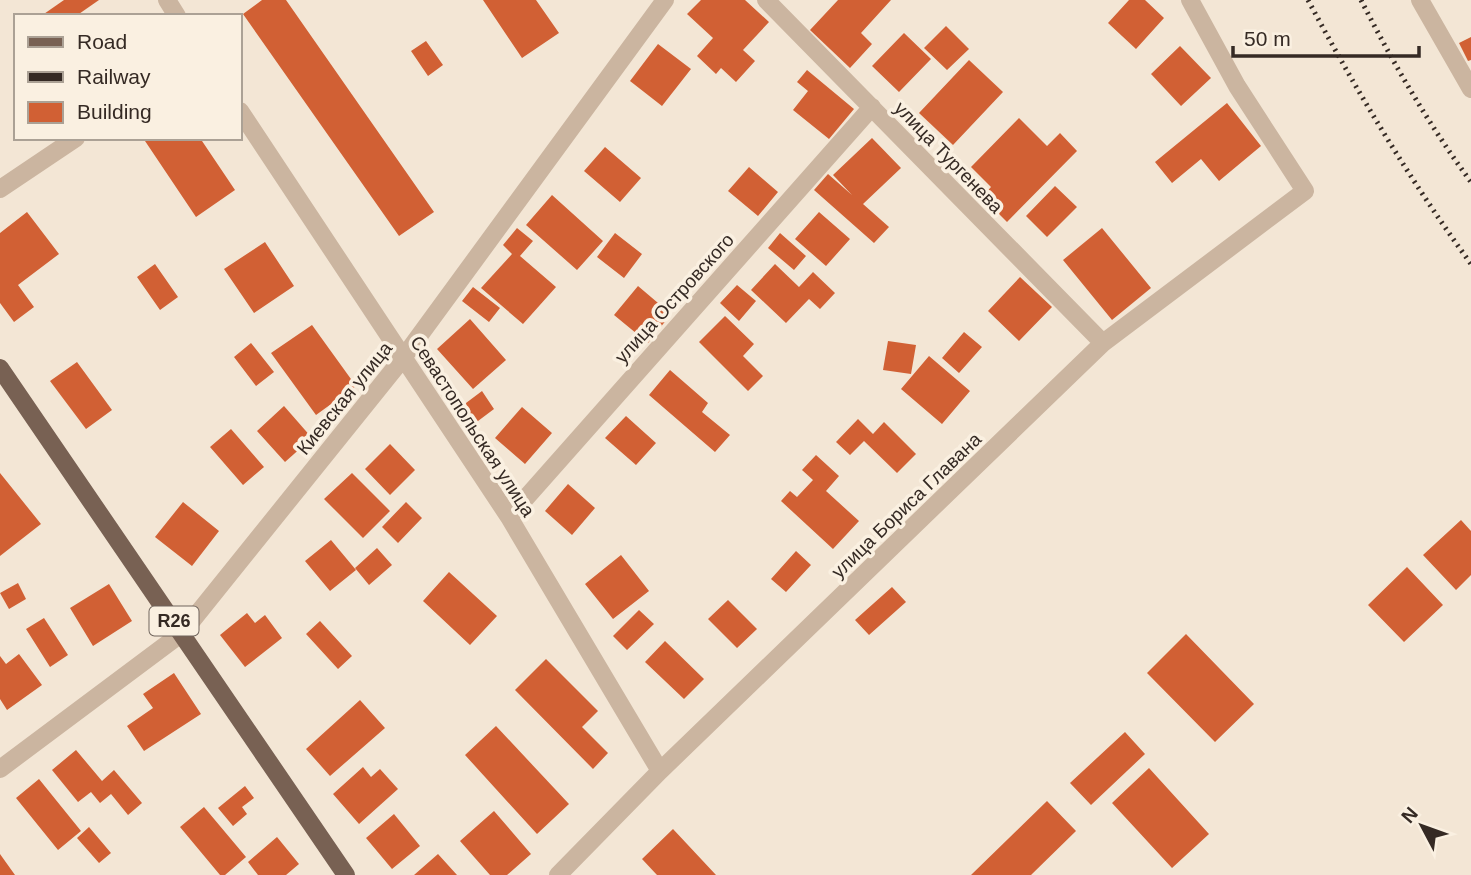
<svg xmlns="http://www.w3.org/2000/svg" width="1471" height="875" viewBox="0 0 1471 875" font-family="Arial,sans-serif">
  <rect width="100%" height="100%" fill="#f3e6d5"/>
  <path fill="#d16034" d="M64,0h35l-23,16h-35z
    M262,0h24l148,212 -35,24 -156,-222z
    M483,0h53l23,33 -37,25z
    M701,0h44l24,22 -26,28 12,11 -19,21 -15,-14 -5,6 -19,-18 16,-18 -26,-24z
    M838,0h53l-30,33 11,11 -22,24 -40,-38z
    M1129,0h16l19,18 -28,31 -28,-26z
    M946,26l23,23 -22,21 -23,-22z
    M904,33l27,26 -32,33 -27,-26z
    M1471,37v23l-3,1 -9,-18z
    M426,41l17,24 -15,11 -17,-25z
    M658,44l33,25 -29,37 -32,-25z
    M1180,46l31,32 -30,28 -30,-32z
    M969,60l34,32 -50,53 -34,-32z
    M807,70l47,39 -25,30 -36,-29 15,-19 -11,-9z
    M1227,103l34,43 -42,35 -18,-22 -29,24 -17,-21z
    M1019,118l28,28 13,-13 17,18 -70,71 -25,-25 9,-10 -20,-20z
    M143,138h57l35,52 -39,27z
    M872,138l29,30 -38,36 26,23 -15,16 -60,-53 14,-16 24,21 -19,-20z
    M605,147l36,31 -21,24 -36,-31z
    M749,167l29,25 -20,24 -30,-25z
    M1055,186l22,21 -30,30 -21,-21z
    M552,195l51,46 -26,29 -51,-45z
    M27,212l32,42 -41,31 16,22 -20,15 -14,-19v-70z
    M819,212l31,27 -24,27 -31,-27z
    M517,228l16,13 -13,15 36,31 -33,37 -42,-36 31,-34 -9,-9z
    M1102,228l49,60 -39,32 -49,-60z
    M615,233l27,21 -18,24 -27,-21z
    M780,233l26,23 -12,14 -26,-22z
    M265,242l29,44 -40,27 -30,-44z
    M155,264l23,33 -18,13 -23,-33z
    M775,264l24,23 14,-15 22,21 -15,16 -11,-10 -23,24 -35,-33z
    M1020,277l32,30 -33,34 -31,-30z
    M737,285l19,16 -17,20 -19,-18z
    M638,286l33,28 -23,29 -34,-28z
    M473,287l27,21 -11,14 -27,-21z
    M725,316l29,28 -11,12 20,20 -15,15 -49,-49z
    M470,319l36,41 -33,29 -36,-40z
    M312,325l44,61 -40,29 -45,-62z
    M964,332l18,15 -23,26 -17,-15z
    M888,341l28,4 -5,29 -28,-4z
    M251,343l23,29 -18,14 -22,-29z
    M929,356l41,35 -28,33 -41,-35z
    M77,362l35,48 -26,19 -36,-48z
    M670,370l38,33 -6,9 28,23 -15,17 -66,-57z
    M482,391l12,18 -20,15 -12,-18z
    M284,406l28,32 -27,24 -28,-31z
    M522,407l30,26 -27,31 -30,-26z
    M626,416l30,27 -20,22 -31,-27z
    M858,419l15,15 11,-12 32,32 -19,19 -33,-32 -14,14 -14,-13z
    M231,429l33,38 -21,18 -33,-38z
    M390,444l25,26 -25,25 -25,-26z
    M816,455l23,21 -13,15 33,30 -26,28 -52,-48 9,-10 7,6 16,-17 -11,-10z
    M0,473l41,51 -41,32z
    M352,473l38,38 -27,27 -39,-39z
    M568,484l27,24 -23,27 -27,-24z
    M183,502l36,29 -27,35 -37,-29z
    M406,502l16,16 -24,25 -16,-16z
    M1461,520l10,11v44l-15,15 -33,-35z
    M331,540l25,30 -26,21 -25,-30z
    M377,548l15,17 -23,20 -14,-17z
    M796,551l15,14 -25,27 -15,-13z
    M621,555l28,36 -36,28 -28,-35z
    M1407,567l36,38 -39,37 -36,-37z
    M449,572l48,44 -27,29 -47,-44z
    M18,583l8,16 -17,10 -9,-16z
    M109,584l23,37 -39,25 -23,-38z
    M892,587l14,15 -37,33 -14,-15z
    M728,600l29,29 -20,19 -29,-29z
    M639,610l15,14 -27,26 -14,-14z
    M247,613l8,10 10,-8 17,23 -37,29 -25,-32z
    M44,618l24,37 -18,12 -24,-38z
    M320,621l32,35 -14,13 -32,-35z
    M1186,634l68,70 -39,38 -68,-69z
    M665,641l39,38 -20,20 -39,-37z
    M19,654l23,31 -35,25 -7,-11v-43l6,8z
    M546,659l52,52 -16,16 26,26 -15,16 -78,-79z
    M174,673l27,41 -57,37 -17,-25 26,-18 -10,-14z
    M360,700l25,28 -55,48 -24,-27z
    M496,726l73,78 -32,30 -72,-79z
    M1125,732l20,22 -54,51 -21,-22z
    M76,750l26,31 12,-11 28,33 -14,12 -17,-21 -11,9 -9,-11 -13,10 -26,-32z
    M363,767l8,10 9,-8 18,20 -39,35 -26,-30z
    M1149,768l60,66 -37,34 -60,-65z
    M39,779l42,52 -23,19 -42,-52z
    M245,786l9,12 -12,9 5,7 -14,12 -15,-18z
    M1047,801l29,30 -45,44h-60z
    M204,807l42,50 -21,18h-5l-40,-48z
    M494,811l37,43 -24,21h-17l-30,-34z
    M394,814l26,32 -28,23 -26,-31z
    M89,827l22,26 -12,10 -22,-25z
    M673,829l43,46h-59l-15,-16z
    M277,837l22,27 -13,11h-28l-10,-13z
    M0,854l15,21h-15z
    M438,854l19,21h-43z"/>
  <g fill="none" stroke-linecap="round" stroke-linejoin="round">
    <path stroke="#cbb5a0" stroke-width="18" d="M167,0l10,16
      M766,0l337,343
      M1420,0l51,89
      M240,111l269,406 151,254
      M0,189l76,-51
      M509,517l363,-410
      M0,769l182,-136 221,-275 262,-358
      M558,875l102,-104 443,-428 202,-152 -68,-105 -47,-86"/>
    <path stroke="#786153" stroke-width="18" d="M0,368l346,507"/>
    <path stroke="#352a24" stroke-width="5" stroke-dasharray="2 5" stroke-linecap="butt" d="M1308,0c49,92 102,180 163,264
      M1361,0c32,63 68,125 110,182"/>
  </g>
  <g text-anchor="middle" stroke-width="7" stroke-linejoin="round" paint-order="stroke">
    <rect fill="#faf0e1" stroke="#70655d" stroke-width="2" x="149.5" y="606.5" width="49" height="29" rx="5"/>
    <g font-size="18" font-weight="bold" fill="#352a24">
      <text x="174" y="627">R26</text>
    </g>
    <g font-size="19" fill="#352a24" stroke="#faf0e1">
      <text transform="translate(949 157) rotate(46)" y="7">улица Тургенева</text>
      <text transform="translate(674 298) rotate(-48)" y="7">улица Островского</text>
      <text transform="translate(344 398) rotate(-51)" y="7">Киевская улица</text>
      <text transform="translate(473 426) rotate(57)" y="7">Севастопольская улица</text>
      <text transform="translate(906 505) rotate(-44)" y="7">улица Бориса Главана</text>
    </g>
  </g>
  <rect x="14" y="14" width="228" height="126" fill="#faf0e1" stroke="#aba195" stroke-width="2"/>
  <rect x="28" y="37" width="35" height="10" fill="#786153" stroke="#aba195" stroke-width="2"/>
  <text x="77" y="49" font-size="21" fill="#352a24">Road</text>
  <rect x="28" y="72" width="35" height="10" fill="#352a24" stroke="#aba195" stroke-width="2"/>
  <text x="77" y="84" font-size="21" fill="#352a24">Railway</text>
  <rect x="28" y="102" width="35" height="21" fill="#d16034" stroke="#aba195" stroke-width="2"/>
  <text x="77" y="119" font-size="21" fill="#352a24">Building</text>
  <g transform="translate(1422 826) rotate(311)" stroke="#faf0e1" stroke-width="5" paint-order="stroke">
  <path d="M0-5L12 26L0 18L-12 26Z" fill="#352a24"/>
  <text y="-10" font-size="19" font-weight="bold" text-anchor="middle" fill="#352a24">N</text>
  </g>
  <path d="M1233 46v10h186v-10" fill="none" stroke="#352a24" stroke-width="3.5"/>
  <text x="1244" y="46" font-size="21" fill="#352a24" stroke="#faf0e1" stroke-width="5" paint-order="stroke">50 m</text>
</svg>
